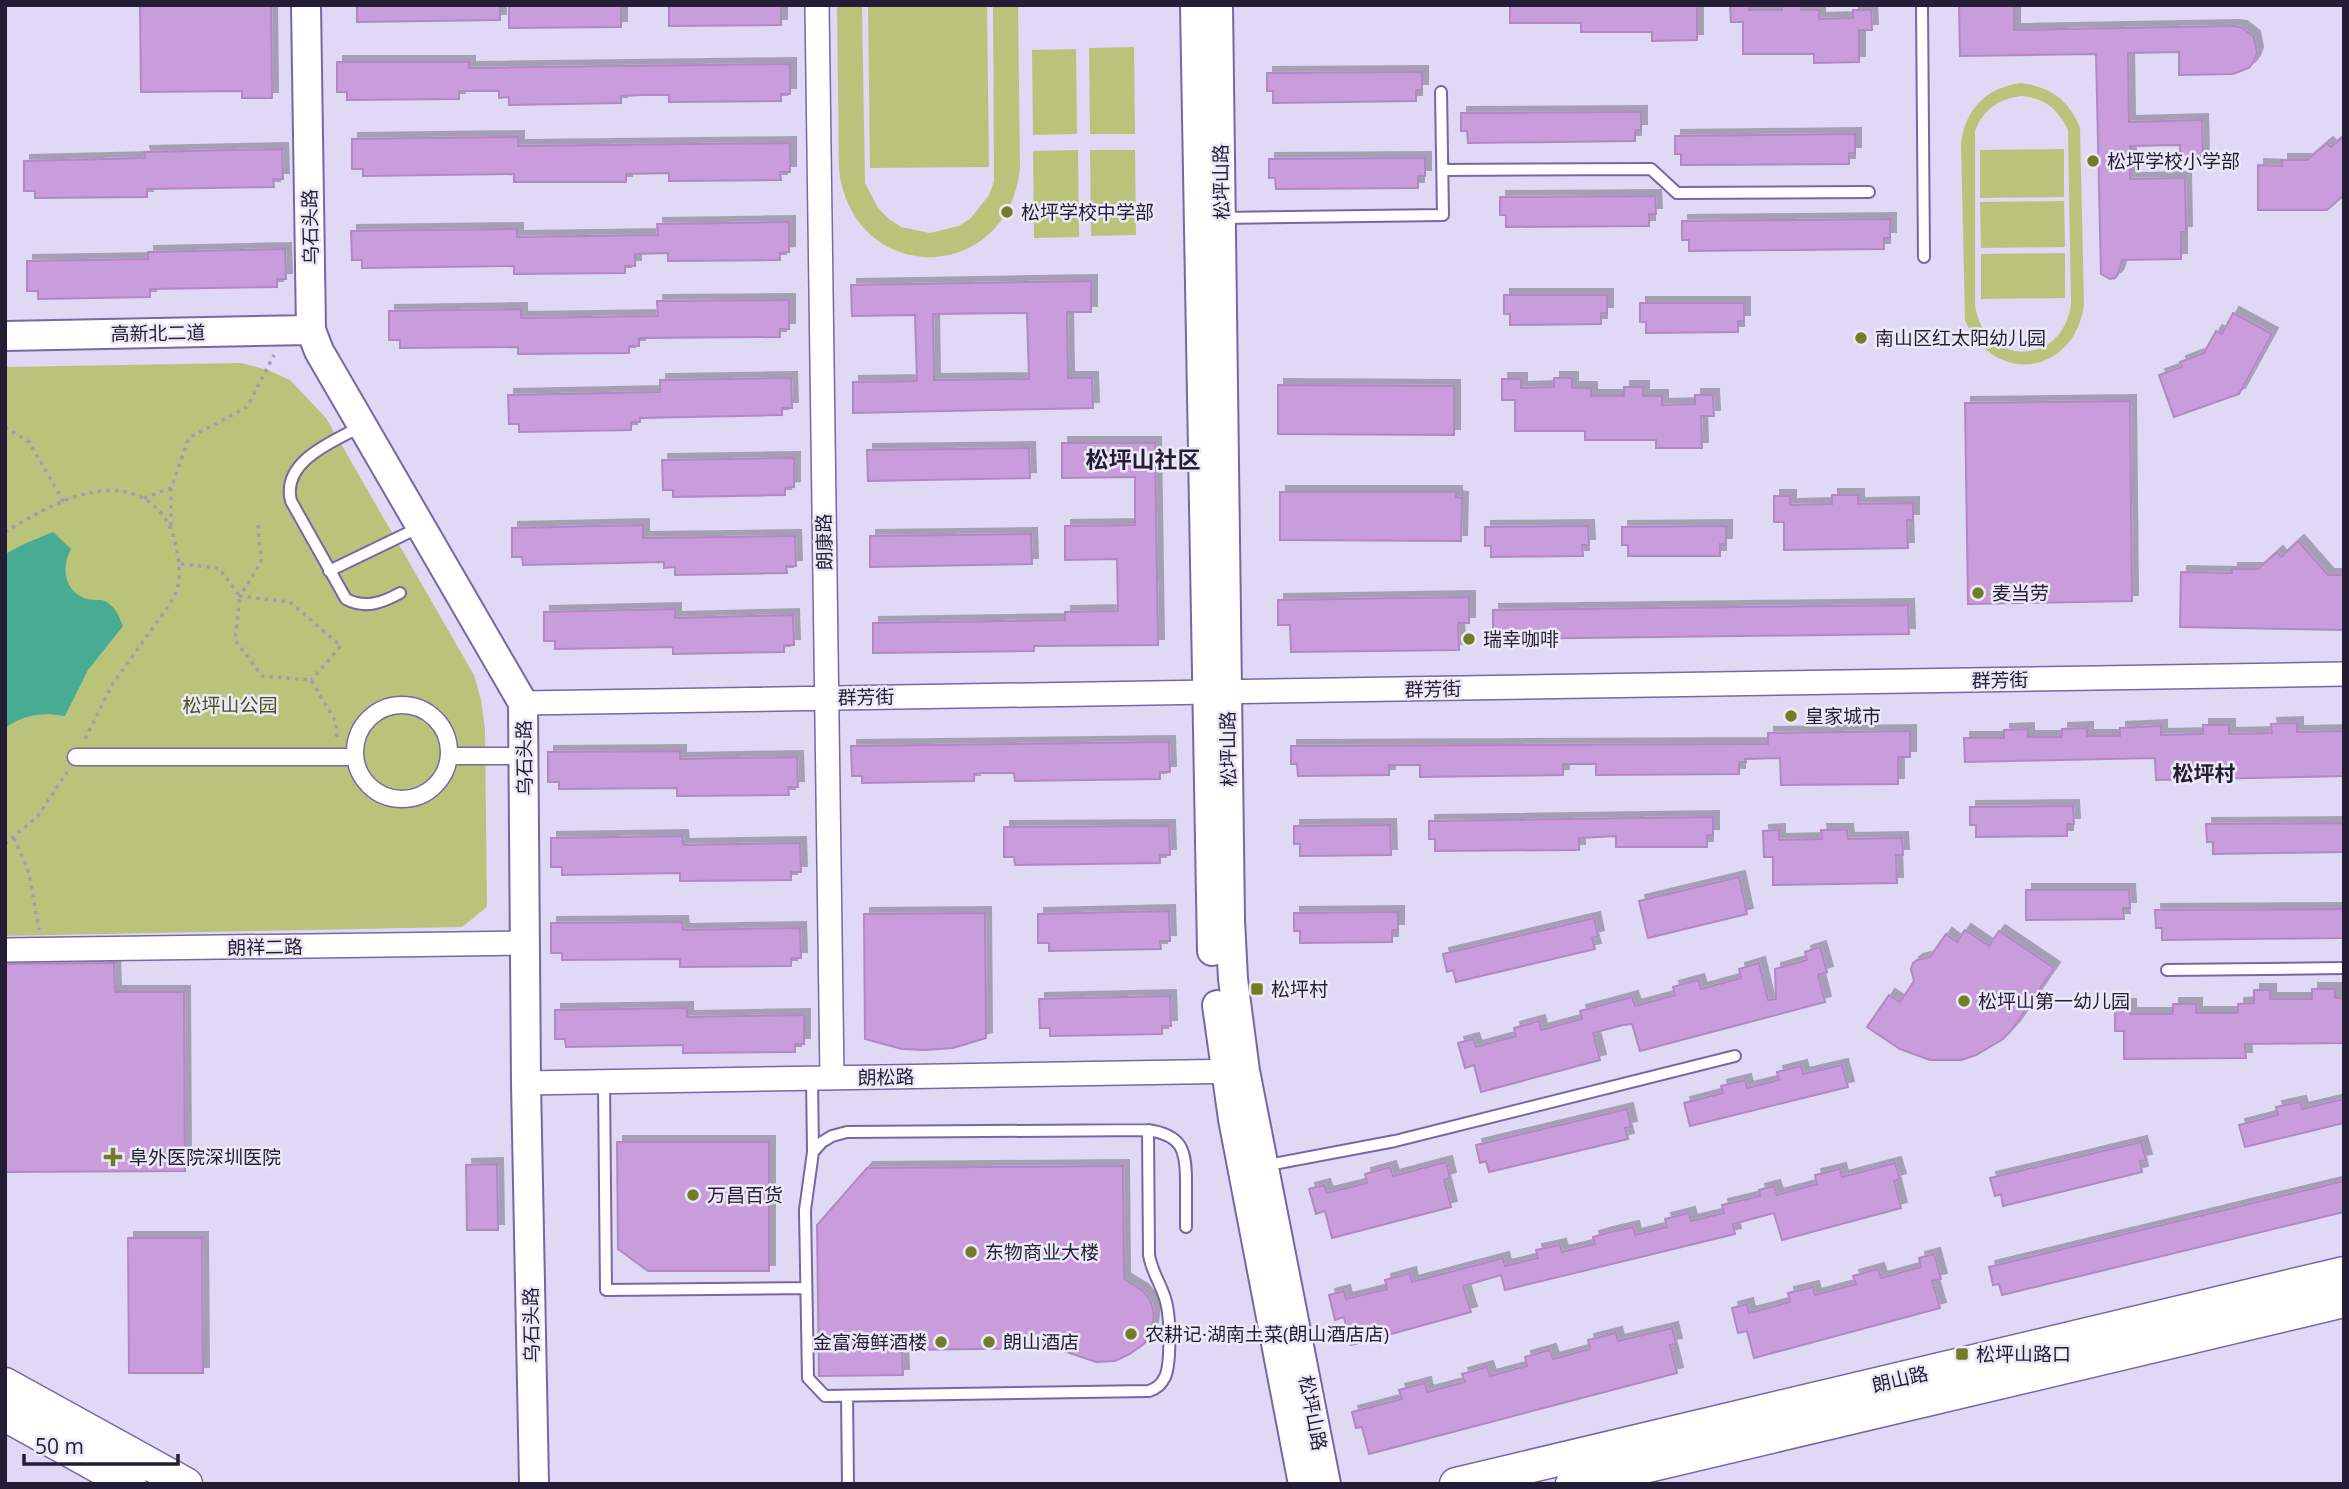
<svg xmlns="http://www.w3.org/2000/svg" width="2349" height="1489" viewBox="0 0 2349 1489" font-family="'Open Sans','Noto Sans SC',sans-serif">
  <defs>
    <filter id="shadow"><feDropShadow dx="6" dy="-6" stdDeviation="0" flood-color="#0004"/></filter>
  </defs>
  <rect width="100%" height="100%" fill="#dfd9f5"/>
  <path fill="#b9c47a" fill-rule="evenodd" d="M837,5h25l3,178 13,25 11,11 12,8 29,6 29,-7 12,-8 18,-23 5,-14 -1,-176h25l2,163c-12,118 -167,119 -181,2z
    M868,5h119l2,162 -119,1z
    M1134,47l1,87h-45l-1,-86z
    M1076,49l1,85 -44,1 -1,-85z
    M2021,83c30,4 47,17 59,44l4,178c-10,71 -91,81 -119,15l-4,-177c5,-35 25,-55 60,-60zM2021,96c24,2 37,13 47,34l3,174c-8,63 -87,64 -96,1v-174c9,-22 23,-32 46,-35z
    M2064,149v48l-84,1v-48z
    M1078,150l1,87 -45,1 -1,-87z
    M1135,150l1,85 -45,1 -1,-86z
    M2064,201l1,46 -84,1 -1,-46z
    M2065,253v45l-84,1v-45z
    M241,363l27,7 22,10 36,38 148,257 7,25 4,29 2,178 -25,20 -457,9v-569z"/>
  <path fill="#48ac95" d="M53,532l18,17c-10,18 -7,43 16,50 8,2 15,-1 21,4 8,5 11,14 15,23l-35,44 -23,46c-23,-4 -40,-2 -60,12v-174l19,-10z"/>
  <path fill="#c99ddc" stroke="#b188c2" stroke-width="2" fill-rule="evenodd" filter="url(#shadow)" d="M140,5h131l1,93h-30v-7l-101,1z
    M357,5h143v15l-143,2z
    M509,5h112v22l-112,1z
    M669,5h112v20l-112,1z
    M1510,5h187v35l-45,1v-9h-71v-9h-71z
    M1730,5h19v5h33v-5h19v5h18v9l34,-1v-8h18l1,20h-13v32l-45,1v-9h-71v-32h-12z
    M1959,5h55v25l219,-4 8,1 13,10 3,16 -3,8 -5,7 -16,6 -54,1v-23l-51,1 1,69 73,-2 1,36h-23v-11l-50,1v33l55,-1 1,54h-5v27l-59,1 -4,14 -3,4 -5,1 -9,-5 -5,-220 -136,2z
    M337,62h132v6l321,-4v30h-9v7l-112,1v-7h-26l-22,1v7l-112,2v-8l-10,1v-7h-40v8l-112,1v-8h-10z
    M1422,72v18h-6v11l-143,2v-12h-6v-18z
    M1641,112v18h-6v11l-167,2 -1,-12h-6v-18z
    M1855,134v19h-6v11l-168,1v-11h-6v-18z
    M2344,136v59l-17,15h-69v-45l24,1v-6h25l20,-17 4,4z
    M518,137v9l272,-3v29h-10l1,8 -112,1v-8l-43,1v8h-112v-8l-151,2v-7h-11v-30z
    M282,149l1,30h-10l1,8 -127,2v8l-112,1v-7h-11v-30l121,-3 -1,-6z
    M1425,158v18h-7v12l-142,1 -1,-11h-6v-19z
    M1655,196l1,18h-7v12l-143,1v-12h-6v-18z
    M1890,219v19h-6v11l-195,2v-11h-7v-19z
    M789,222v30l-9,1v7l-112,1v-8l-33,1v12h-10v7l-111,1v-8l-152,2v-8h-10l-1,-29 166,-2v8l141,-2 -1,-11z
    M285,249l1,30h-9v8l-127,2v8l-112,2v-8h-11v-30l121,-2v-7z
    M1091,281v31h-24l1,66h24l1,30 -240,5v-31l64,-1 -2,-66 -63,1 -1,-31zM1027,313l2,66 -95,1 -1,-66z
    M1504,295h103v18h-6v11l-91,1v-11h-6z
    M789,300v29h-9v8l-141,1v8h-10v7l-111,1v-7l-118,1v-8h-11v-29l132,-2v9l137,-2 -1,-15z
    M1640,303h104v18h-6v11l-92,1v-11h-6z
    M2233,313l39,21 -33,60 -65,23 -15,-42 23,-8 -2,-5 24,-9 12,-22 6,3z
    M791,378l1,30h-10v7l-142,3v4h-9v8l-112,2v-8h-10l-1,-29 152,-3v-12z
    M1554,378h18v10h19v8h33v-9h19v9h19v9l33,-1v-9h18l1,21h-13l1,32h-46v-8h-71v-9h-70v-31h-13v-21h19v9l33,-1z
    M1278,385l176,1v49l-176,-1z
    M2130,401l2,200 -164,3 -3,-201z
    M1062,443h93l3,202 -124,1v5l-161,2v-30l192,-3v-8l53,-1 -1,-52 -52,1v-34l70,-1v-48l-73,1z
    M1029,448l1,30 -162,3 -1,-31z
    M794,458v29l-9,1v7l-112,2v-7h-10l-1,-30z
    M1280,492h176v5l6,1 -1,43 -181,-1z
    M1832,495h26v9l55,-1v17h-6l1,28 -124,2v-28h-10v-26h16v9l42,-1z
    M643,525v13l152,-2 1,30h-10l1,7 -112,2v-8l-11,1v-6l-141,3 -1,-8h-10v-29z
    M1588,526l1,19h-7l1,11 -92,1v-11h-6v-19z
    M1726,526v18h-6v12h-92v-11h-6v-18z
    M1031,534l1,30 -162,3v-31z
    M2298,541l30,34h16v55l-164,-3 1,-55 51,1v-4h26l19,-17 4,5z
    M1469,597v26h-11l1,27 -168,2 -1,-27h-12v-25z
    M1908,605l1,29 -416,5v-29z
    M675,609v9l118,-3 1,30h-10v7l-111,2v-7l-118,2v-8h-11v-29z
    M2297,723v9l47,-1v45l-188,4 -1,-22 -190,4 -1,-24h40v-8l24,-1v8h34v-8l25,-1v8h33v-8l41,-2v9l42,-1v-9h26v9l43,-1 -1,-9z
    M1910,731v26h-12v27l-117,1 -1,-27 -35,1 1,3h-7v12l-143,1v-11h-33v11l-143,2v-12h-31v10l-91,1 -1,-12h-6v-18l477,-2v-11z
    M1169,742l1,30h-10v7l-145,2 -1,-8h-31l-9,1v7l-112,2v-7h-10l-1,-30z
    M680,751v8l117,-2 1,30h-10l1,8 -112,1v-8l-118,1v-7h-11v-30z
    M2073,806l1,18h-7v12l-91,1v-12h-6v-18z
    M1713,817v18h-6v12h-91v-11l-37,2v12l-144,1v-12h-6v-18z
    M2344,823v29l-131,2v-12h-6l-1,-18z
    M1390,825l1,30 -91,1v-12h-6v-18z
    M1169,826l1,29h-10v8l-145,2 -1,-8h-10v-30z
    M1779,830v10l43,-1 -1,-9h26l1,9 54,-1 1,17h-7l1,28 -124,2v-28h-9l-1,-26z
    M682,836l1,9 117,-2 1,29h-10v8l-111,1v-8l-118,2v-8h-11v-29z
    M1739,877l8,37 -99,24 -9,-37z
    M2026,890h103l1,18h-7l1,11 -98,1z
    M2344,909v29l-182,2v-12h-6l-1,-18z
    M1169,911l1,30h-10l1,8 -112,2v-8h-11v-29z
    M1398,912v18h-6v12l-92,1v-12h-6v-18z
    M985,913l1,125 -33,10 -28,2 -23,-1 -37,-10 -1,-125z
    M1594,918l4,18 -6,2 3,11 -139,33 -3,-12 -6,2 -4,-18z
    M682,922l1,8 117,-2 1,30h-10v8l-111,1v-8l-118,1v-7h-11v-30z
    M1965,930l24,16 10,-15 55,37 -40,59 -11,12 -27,16 -15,5h-31l-30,-11 -33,-22 22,-32 11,7 14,-21 -3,-12 2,-6 4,-3 13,-3 16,-23 11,8z
    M1820,947l7,25 -9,3 7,27 -185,49 -8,-27 -9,1 -30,8 7,27 -119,32 -7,-27 -9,3 -7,-25 15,-4 3,8 40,-11 -2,-8 25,-7 2,9 41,-11 -2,-8 52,-14 3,9 40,-11 -2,-8 25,-7 3,9 40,-11 -2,-9 20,-6 9,37 8,-1 -1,-30 32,-9 -2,-8z
    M114,963l1,29h69l1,179 -180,1v-208z
    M2312,989h23v9h9v45l-99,1 1,14 -122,1v-28h-9v-26h15v9h43v-10h23v9h42v-9l16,-1v-13h16v9h42z
    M1170,996l1,30h-9v8l-112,2v-8h-10l-1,-29z
    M687,1008v9l117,-2v29h-9v8l-112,1v-8l-117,2 -1,-8h-10v-29z
    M1842,1065l6,22 -158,39 -6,-23 39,-10 -2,-7 24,-6 2,8 32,-8 -2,-8 24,-6 2,8z
    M2344,1099v24l-99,24 -6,-22 39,-10 -2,-8 24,-5 2,7z
    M1627,1109l4,18 -6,1 3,11 -139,33 -3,-11 -6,2 -4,-18z
    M617,1142h152v129h-121l-30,-22z
    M2141,1142l5,18 -6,1 2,11 -139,34 -2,-12 -6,2 -5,-18z
    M1446,1162l4,16 -6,2 7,27 -119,31 -7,-27 -9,3 -7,-25 15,-4 3,8 40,-10 -2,-9 25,-7 3,9z
    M1895,1163l5,16 -6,2 7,27 -119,32 -8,-27 -41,11 2,10 -230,56 -4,-15 -38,11 8,26 -120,33 -7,-28 -9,3 -6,-25 15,-4 2,8 41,-10 -2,-9 25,-7 2,9 91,-24 2,8 33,-8 -2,-8 24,-5 2,7 33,-8 -2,-7 14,-4 26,-6 2,8 32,-8 -2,-8 24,-6 2,8 33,-8 -2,-8 38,-9 -1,-6 15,-4 3,9 40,-11 -2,-9 25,-6 2,8z
    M497,1164l1,66h-31l-1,-65z
    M1123,1166l1,113 18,11 8,10 4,13 -2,15 -7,15 -15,11 -15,7 -19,1 -41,-14 -153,2 1,25 -84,1 -2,-151 50,-57z
    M2344,1181v31l-342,83 -3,-11 -6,1 -4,-18z
    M128,1238h74l1,135h-74z
    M1934,1254l7,25 -9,2 8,27 -186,50 -7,-27 -9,2 -6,-25 15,-4 2,9 41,-11 -2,-9 25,-6 2,8 41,-11 -3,-8 25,-7 3,9 40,-11 -2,-9z
    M1672,1328l4,16 -6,1 7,28 -308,81 -7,-27 -6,1 -4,-16 50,-13 -3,-9 26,-7 2,9 38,-10 -3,-8 25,-7 3,9 37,-10 -2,-9 25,-7 3,9 37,-10 -2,-9 28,-7 2,8z"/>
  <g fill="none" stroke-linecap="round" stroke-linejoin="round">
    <g stroke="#7867a4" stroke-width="14">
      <path id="service" d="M1922,5l2,252
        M1443,170l208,-1 26,24 192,-1
        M1221,218l222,-3 -2,-123
        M362,426c-28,15 -81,35 -71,75l55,98c19,10 36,4 54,-6
        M329,571l91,-44
        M2167,970l177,-2
        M812,1078l1,74
        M604,1082l2,208 200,-2
        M1148,1130l1,125c3,19 15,33 18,51 3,15 4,58 -2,71 -4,8 -8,11 -16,14l-324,5 -17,-18 -3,-168 8,-58 9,-10 10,-6 15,-4 301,-2c34,5 38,20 38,51 0,15 0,30 0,46
        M1263,1166l132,-25 340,-85
        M847,1396l1,88"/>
    </g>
    <g stroke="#7867a4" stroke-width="19">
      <path id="pedestrian" d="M355 752a47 47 0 1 1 94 0a47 47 0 1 1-94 0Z
        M449,756h75
        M76,757h278"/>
    </g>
    <g stroke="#7867a4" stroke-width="26">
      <path id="minor" d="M817,5l15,1073
        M523,703l1821,-29
        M5,950l520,-7
        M526,1083l718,-12"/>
    </g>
    <g stroke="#7867a4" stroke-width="32">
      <path id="tertiary" d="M306,5l5,325 8,21 204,352 3,380 8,401
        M1195,5l17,946
        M1218,5l12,915 3,59 12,92 81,413
        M5,336l306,-6
        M1217,1005l16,114 70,365"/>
    </g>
    <g stroke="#7867a4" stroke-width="35">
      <path id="secondary" d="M5,1384l181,100
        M5,1415l125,69
        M1456,1484l888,-211
        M1572,1484l772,-183"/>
    </g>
    <path stroke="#a29bb7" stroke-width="3.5" stroke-dasharray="3.5 5" stroke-linecap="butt" d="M5,427l24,15 35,60
      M171,488v40
      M144,498l27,-10 18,-50 58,-31 27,-52
      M258,525l3,37 -21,34 50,6 51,44 -30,34
      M5,532c40,-24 103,-62 147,-28 10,8 17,18 21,31 6,23 10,40 1,63l-62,87 -28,56
      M181,564l38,4 21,28 -5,44 27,36 49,4 25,42 1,17
      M14,838l15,35 10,57
      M5,844l33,-28 29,-44"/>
    <use href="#service" stroke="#fff" stroke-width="10"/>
    <use href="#pedestrian" stroke="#fff" stroke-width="16"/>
    <use href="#minor" stroke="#fff" stroke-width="23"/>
    <use href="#tertiary" stroke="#fff" stroke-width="28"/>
    <use href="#secondary" stroke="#fff" stroke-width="32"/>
  </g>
  <g fill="#737d28" stroke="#ece9f7" stroke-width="2.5">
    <circle cx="2093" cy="161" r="7"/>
    <circle cx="1007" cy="212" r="7"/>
    <circle cx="1861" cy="338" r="7"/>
    <circle cx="1978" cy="593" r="7"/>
    <circle cx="1469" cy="639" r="7"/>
    <circle cx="1791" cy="716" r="7"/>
    <rect x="1250" y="982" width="14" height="14" rx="3.5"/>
    <circle cx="1964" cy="1001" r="7"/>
    <path d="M109.5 1146.5h7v7h7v7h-7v7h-7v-7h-7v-7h7z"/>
    <circle cx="693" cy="1195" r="7"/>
    <circle cx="971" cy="1252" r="7"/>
    <circle cx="1131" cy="1334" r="7"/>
    <circle cx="941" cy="1342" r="7"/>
    <circle cx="989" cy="1342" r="7"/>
    <rect x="1955" y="1347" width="14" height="14" rx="3.5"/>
  </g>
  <g text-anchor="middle" stroke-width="5" stroke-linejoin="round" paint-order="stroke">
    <g font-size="19" fill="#241d36" stroke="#ece9f7" text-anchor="start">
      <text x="2107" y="168">松坪学校小学部</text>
      <text x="1021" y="219">松坪学校中学部</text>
      <text x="1875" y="345">南山区红太阳幼儿园</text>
      <text x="1992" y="600">麦当劳</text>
      <text x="1483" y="646">瑞幸咖啡</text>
      <text x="1805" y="723">皇家城市</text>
      <text x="1271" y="996">松坪村</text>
      <text x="1978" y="1008">松坪山第一幼儿园</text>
      <text x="129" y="1164">阜外医院深圳医院</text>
      <text x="707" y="1202">万昌百货</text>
      <text x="985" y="1259">东物商业大楼</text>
      <text x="1145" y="1341">农耕记·湖南土菜(朗山酒店店)</text>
      <text x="927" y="1349" text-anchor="end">金富海鲜酒楼</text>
      <text x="1003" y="1349">朗山酒店</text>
      <text x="1976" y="1361">松坪山路口</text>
    </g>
    <g font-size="19" fill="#241d36" stroke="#ece9f7">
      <text transform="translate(1221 182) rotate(-91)" y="7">松坪山路</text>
      <text transform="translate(310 227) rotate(-91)" y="7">乌石头路</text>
      <text transform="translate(158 333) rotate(-1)" y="7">高新北二道</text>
      <text transform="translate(824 542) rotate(-91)" y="7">朗康路</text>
      <text transform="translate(2000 680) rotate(-1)" y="7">群芳街</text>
      <text transform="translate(1433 689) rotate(-1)" y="7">群芳街</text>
      <text transform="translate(866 697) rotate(-1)" y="7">群芳街</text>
      <text transform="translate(1228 749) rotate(-91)" y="7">松坪山路</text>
      <text transform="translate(524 758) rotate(-91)" y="7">乌石头路</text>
      <text transform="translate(265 947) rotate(-1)" y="7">朗祥二路</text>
      <text transform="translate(886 1077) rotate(-1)" y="7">朗松路</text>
      <text transform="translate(531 1325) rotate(-91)" y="7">乌石头路</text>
      <text transform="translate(1900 1379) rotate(-13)" y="7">朗山路</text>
      <text transform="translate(1313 1413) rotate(79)" y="7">松坪山路</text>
    </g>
    <g font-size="19" fill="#4b5119" stroke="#ece9f7">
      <text x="230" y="712">松坪山公园</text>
    </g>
    <g font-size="21" font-weight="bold" fill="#241d36" stroke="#ece9f7">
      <text x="2204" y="781">松坪村</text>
    </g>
    <g font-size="23" font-weight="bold" fill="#241d36" stroke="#ece9f7">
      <text x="1143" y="468">松坪山社区</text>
    </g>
  </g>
  <rect width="2349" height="1489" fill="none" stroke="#241d36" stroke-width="14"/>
  <path d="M24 1454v10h154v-10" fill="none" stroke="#241d36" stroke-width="3.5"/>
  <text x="35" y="1454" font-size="21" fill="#241d36" stroke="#ece9f7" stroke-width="5" paint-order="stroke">50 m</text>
</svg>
